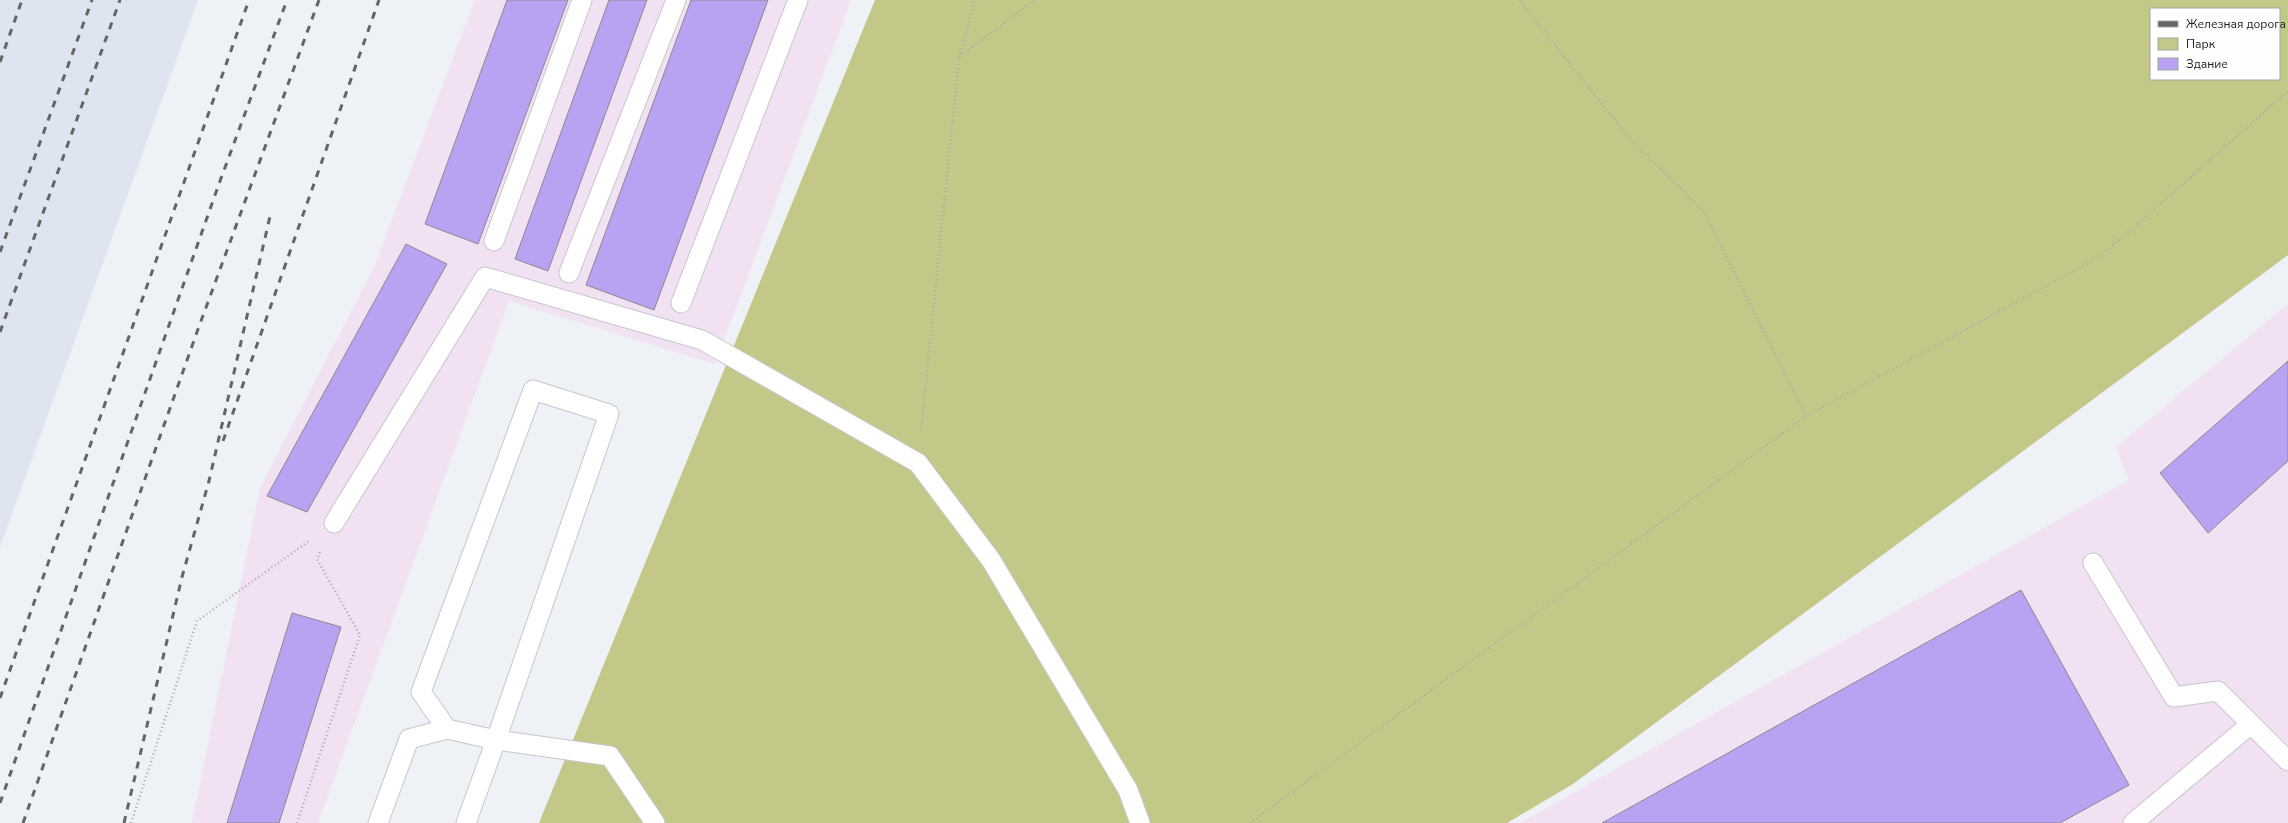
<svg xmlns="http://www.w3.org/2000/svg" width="2288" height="823" viewBox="0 0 2288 823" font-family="'Nunito Sans',sans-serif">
  <rect width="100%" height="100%" fill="#eef1f6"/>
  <path fill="#dee5f1" d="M0,0h198l-198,547z"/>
  <path fill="#f1e1f3" d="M475,0h376l-136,364 -206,-63 -191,522h-126l68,-335 114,-221z
    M2288,304v519h-693l-3,-4 2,4h-74l609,-343 -13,-33z"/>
  <path fill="#c3c888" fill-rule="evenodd" d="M875,0h1413v255l-715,529 -66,39h-968zM2151,9h128v70h-128z"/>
  <path fill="#baa2f3" stroke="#8a898e" d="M507,0h61l-90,244 -53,-20z
    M609,0h38l-99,271 -33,-12z
    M691,0h77l-114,310 -68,-25z
    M406,244l41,20 -140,248 -40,-16z
    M2288,361v100l-80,72 -48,-60z
    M2021,590l108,195 -69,38h-458z
    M292,613l49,14 -62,196h-52z"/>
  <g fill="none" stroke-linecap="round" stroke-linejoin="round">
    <g stroke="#c4c7cc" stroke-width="21">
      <path id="lane" d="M494,241l88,-241
        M569,273l107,-273
        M681,303l117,-303
        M533,390l76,24 -113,326 -49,-11 -26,-37z
        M334,523l151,-246 217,63 216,123 73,97 137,230 12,33
        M2093,563l81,134 44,-6 70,70
        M378,823l31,-84 38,-10
        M466,823l30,-83 114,16 45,67
        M2133,823l118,-99"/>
    </g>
    <path stroke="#a7aaae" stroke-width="2.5" stroke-dasharray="1 3" stroke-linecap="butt" d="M1519,0l110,138 76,75 101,203
      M959,57l76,-57
      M921,431l38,-373 16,-58
      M131,823l66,-202 112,-80
      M297,823l63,-188 -43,-76 4,-9
      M1250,823l556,-407 294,-159 188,-166"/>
    <use href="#lane" stroke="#fff" stroke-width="19"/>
    <path stroke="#636568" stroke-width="3" stroke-dasharray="7 7" stroke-linecap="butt" d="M0,62l22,-62
      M0,252l92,-252
      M0,332l120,-332
      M223,441l156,-441
      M0,698l249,-698
      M0,803l220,-622 67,-181
      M23,823l174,-491 122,-332
      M124,823l58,-246 27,-96 62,-269"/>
  </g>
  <rect x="2150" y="8" width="130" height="72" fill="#fefefe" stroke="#a3a4a4"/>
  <rect x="2158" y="21" width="20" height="6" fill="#636568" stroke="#a3a4a4"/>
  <text x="2186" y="28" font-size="12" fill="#1b1c1e">Железная дорога</text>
  <rect x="2158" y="38" width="20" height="12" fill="#c3c888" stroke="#a3a4a4"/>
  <text x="2186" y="48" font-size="12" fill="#1b1c1e">Парк</text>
  <rect x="2158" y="58" width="20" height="12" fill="#baa2f3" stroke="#a3a4a4"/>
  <text x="2186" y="68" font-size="12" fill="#1b1c1e">Здание</text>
</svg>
